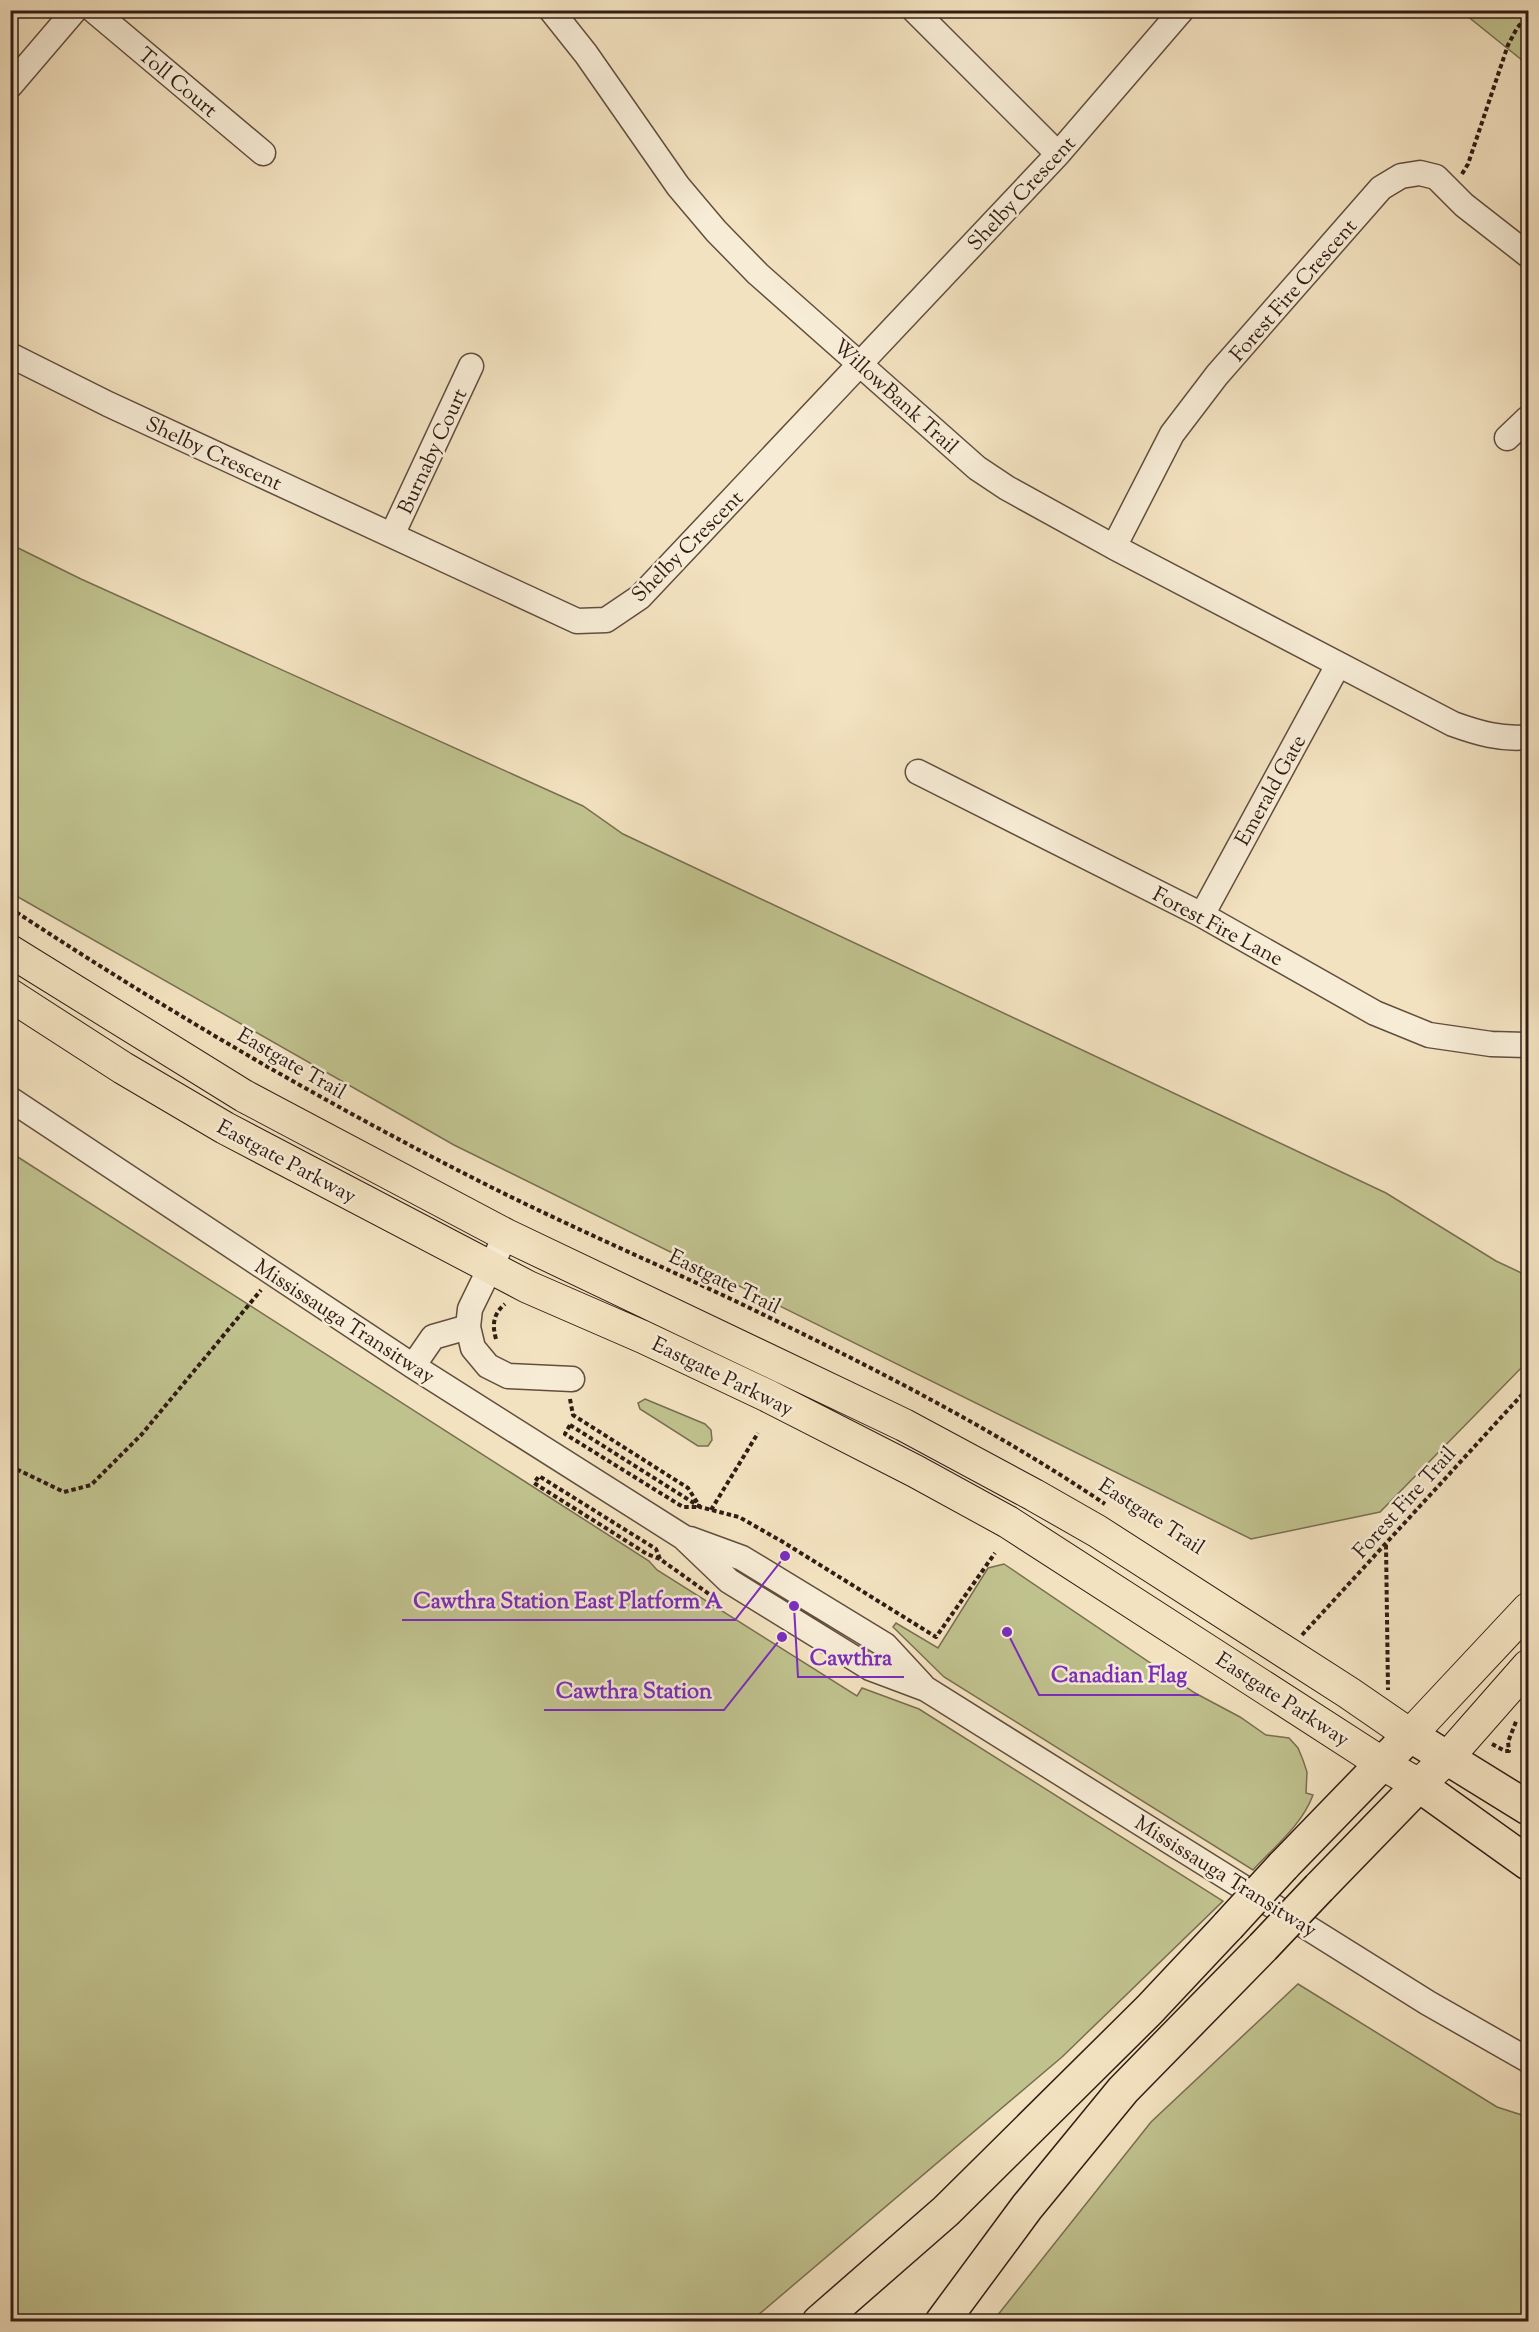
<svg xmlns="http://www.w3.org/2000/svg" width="1539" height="2332" viewBox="0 0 1539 2332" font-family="'Sorts Mill Goudy',serif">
  <rect width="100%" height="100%" fill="#f3e2c0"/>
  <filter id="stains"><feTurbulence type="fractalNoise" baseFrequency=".00333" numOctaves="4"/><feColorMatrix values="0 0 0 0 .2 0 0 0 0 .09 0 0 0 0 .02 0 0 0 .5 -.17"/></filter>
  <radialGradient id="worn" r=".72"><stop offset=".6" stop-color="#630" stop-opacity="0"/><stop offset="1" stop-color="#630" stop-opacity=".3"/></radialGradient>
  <path fill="#c0c28e" stroke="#786f51" stroke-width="1.5" d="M1461,11h67v54z
    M10,544l71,35 502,227 40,28 763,359 110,68 32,15v85l-148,151 -129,27 -797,-394 -443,-252z
    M10,1152l639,409 8,9 200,126 5,-8 57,21 304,192 -161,156 -311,264h-740z
    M645,1399l60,25 6,6 1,10 -4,6h-10l-58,-37 -2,-6z
    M1004,1564l191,129 45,24 26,18 23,3 9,10 5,12 4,12 -1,21 7,2c-11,30 -39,52 -60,75l-309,-193 -51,-50 3,-4 42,25 50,-80z
    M1298,1984l199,123 31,10v204h-535l158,-199z"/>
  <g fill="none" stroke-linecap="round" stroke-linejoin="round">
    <g stroke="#624e3f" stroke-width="27">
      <path id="minor" d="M93,10l170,143
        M551,10l35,44 92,132 38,45 42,43 219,194 30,20 107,59 339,177c25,9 49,16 75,13
        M914,10l144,144
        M10,86l65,-76
        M10,355l98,49 469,217 29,-1 34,-23 418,-443 124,-144
        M1507,438l21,-20
        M392,535l79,-169
        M1114,547l58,-113 45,-59 164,-187 20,-12 19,-3 16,4 28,28 64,50
        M918,772l284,143 173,98 54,22 62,9 37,1
        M1202,915l136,-250
        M10,1099l403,267 270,171 46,44 141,87 56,21 502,314 100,57
        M506,1235l-36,74 -2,18 5,21 15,18 20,10 64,3
        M413,1366l20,-29 35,-10
        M690,1539l52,19 143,87 37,40"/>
    </g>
    <g stroke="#311c14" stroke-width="34">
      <path id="major" d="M10,951l234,145 262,139 398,190 130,70 63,36 252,162 61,42 118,-126
        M10,995l113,73 102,60 303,159 115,50 125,59 147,75 93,51 375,242 36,21 29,-28 80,-91"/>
    </g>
    <g stroke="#311c14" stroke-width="36">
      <path id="highway" d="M1283,1866l127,-131 118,73
        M1319,1888l100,-103 109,78
        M819,2322l127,-111 203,-201 79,-84
        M942,2322l85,-115 96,-117 140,-143"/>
    </g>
    <path stroke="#311c14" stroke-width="4" stroke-dasharray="4.5 3" stroke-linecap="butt" d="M1462,174l6,-10 40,-119 9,-17 11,-12
      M10,908c152,100 309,192 471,274 83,42 167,78 250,117 127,61 257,126 374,205
      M496,1339c-4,-14 -3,-25 9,-35
      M570,1399l3,16 115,73 12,19 39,10 44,25 153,95 59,-84
      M570,1425l130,82h-17l-118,-73z
      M10,1466l54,26 27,-7 51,-51 119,-144
      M711,1510l47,-77
      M1386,1545l2,145
      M660,1559l-4,-10 -117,-73 -5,7 113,71 13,5 49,35
      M1302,1635l226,-247
      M1492,1744l13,7h4l-1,-9 9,-23"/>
    <use href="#minor" stroke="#f7ecd6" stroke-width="24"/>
    <use href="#major" stroke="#f3e2c0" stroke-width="32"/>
    <use href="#highway" stroke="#f3e2c0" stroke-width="33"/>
    <g stroke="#311c14" stroke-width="36" stroke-linecap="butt">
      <path id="highway-bridge" d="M1228,1926l55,-60
        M1263,1947l56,-59"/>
    </g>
    <use href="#highway-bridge" stroke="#f3e2c0" stroke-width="33"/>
  </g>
  <g text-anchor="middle" stroke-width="5" stroke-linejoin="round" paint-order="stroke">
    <g font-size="21" fill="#311c14" stroke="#f7ecd6">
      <text transform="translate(178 82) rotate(40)" y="7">Toll Court</text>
      <text transform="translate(1021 193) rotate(-47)" y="7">Shelby Crescent</text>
      <text transform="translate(1293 290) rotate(-49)" y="7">Forest Fire Crescent</text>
      <text transform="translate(896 396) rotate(42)" y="7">WillowBank Trail</text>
      <text transform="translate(432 451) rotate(-65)" y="7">Burnaby Court</text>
      <text transform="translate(214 453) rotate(25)" y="7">Shelby Crescent</text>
      <text transform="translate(687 546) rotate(-45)" y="7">Shelby Crescent</text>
      <text transform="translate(1270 790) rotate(-61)" y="7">Emerald Gate</text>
      <text transform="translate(1218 926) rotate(28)" y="7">Forest Fire Lane</text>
      <text transform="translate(292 1063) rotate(30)" y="7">Eastgate Trail</text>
      <text transform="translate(287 1161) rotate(28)" y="7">Eastgate Parkway</text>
      <text transform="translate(725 1281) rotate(26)" y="7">Eastgate Trail</text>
      <text transform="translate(345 1321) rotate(33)" y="7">Mississauga Transitway</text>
      <text transform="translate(723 1376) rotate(26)" y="7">Eastgate Parkway</text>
      <text transform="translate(1404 1502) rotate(-48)" y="7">Forest Fire Trail</text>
      <text transform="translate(1152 1516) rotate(33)" y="7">Eastgate Trail</text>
      <text transform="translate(1283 1699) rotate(33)" y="7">Eastgate Parkway</text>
      <text transform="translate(1226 1876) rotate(32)" y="7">Mississauga Transitway</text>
    </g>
  </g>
  <path fill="none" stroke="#7b2cbf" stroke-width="2" d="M785 1556L735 1620H402M794 1606L798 1677H904M1007 1632L1039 1695H1199M782 1637L724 1710H544"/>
  <g fill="#7b2cbf" stroke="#f7ecd6" stroke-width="2">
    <circle cx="785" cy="1556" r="6"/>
    <circle cx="794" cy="1606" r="6"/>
    <circle cx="1007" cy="1632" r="6"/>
    <circle cx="782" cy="1637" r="6"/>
  </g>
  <g font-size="22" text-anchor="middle" font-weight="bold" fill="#7b2cbf" stroke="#f7ecd6" stroke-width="5" stroke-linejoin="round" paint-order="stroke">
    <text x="568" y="1608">Cawthra Station East Platform A</text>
    <text x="851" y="1665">Cawthra</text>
    <text x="1119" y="1682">Canadian Flag</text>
    <text x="634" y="1698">Cawthra Station</text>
  </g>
  <rect width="1539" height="2332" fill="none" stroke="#f3e2c0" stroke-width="36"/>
  <rect x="12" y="12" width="1515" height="2308" fill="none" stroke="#311c14" stroke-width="3"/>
  <rect x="18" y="18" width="1503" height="2296" fill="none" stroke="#311c14" stroke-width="1.5"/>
  <rect width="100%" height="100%" filter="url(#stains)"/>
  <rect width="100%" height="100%" fill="url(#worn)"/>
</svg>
